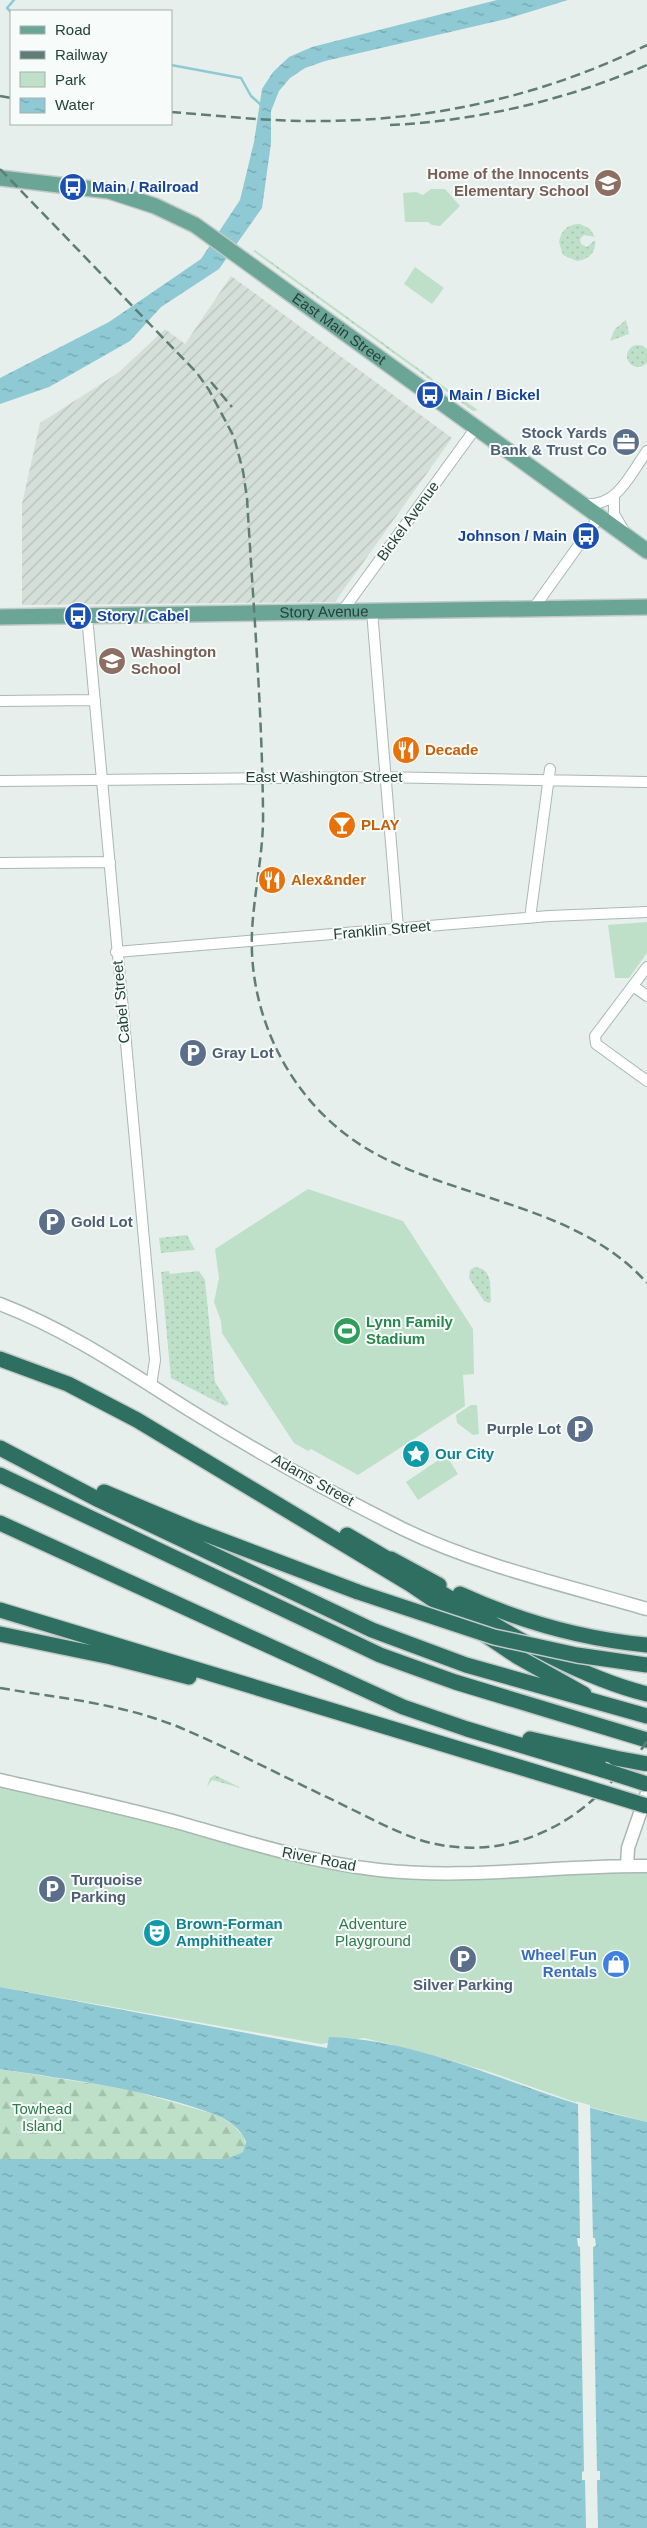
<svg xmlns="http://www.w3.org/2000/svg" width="647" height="2528" viewBox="0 0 647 2528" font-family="Helvetica,sans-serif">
  <defs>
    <pattern id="industrial-furrows" width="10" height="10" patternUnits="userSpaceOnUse" patternTransform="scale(1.25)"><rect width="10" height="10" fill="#d4dfda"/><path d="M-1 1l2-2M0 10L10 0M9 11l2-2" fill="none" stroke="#b6c1bc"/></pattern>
    <pattern id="grass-dots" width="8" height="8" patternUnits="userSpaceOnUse" patternTransform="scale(1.25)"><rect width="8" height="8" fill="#bfe0c8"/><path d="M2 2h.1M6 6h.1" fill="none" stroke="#a4c1ad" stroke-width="1.8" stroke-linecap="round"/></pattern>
    <pattern id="forest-firs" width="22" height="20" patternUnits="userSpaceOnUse" patternTransform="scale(1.25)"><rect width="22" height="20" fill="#bfe0c8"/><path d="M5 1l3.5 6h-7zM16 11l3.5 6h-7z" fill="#a4c1ad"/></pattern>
    <pattern id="water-ripples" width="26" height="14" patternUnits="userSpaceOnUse" patternTransform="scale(1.25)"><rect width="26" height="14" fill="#8ec9d4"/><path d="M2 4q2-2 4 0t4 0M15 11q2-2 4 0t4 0" fill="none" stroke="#74a5ad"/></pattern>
  </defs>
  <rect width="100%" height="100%" fill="#e6efeb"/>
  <path fill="url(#industrial-furrows)" d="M231,276l221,162 -117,164 -313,3v-101l18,-81 78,-50 47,-44 20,15z"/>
  <path fill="url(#grass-dots)" d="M580,224l10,5 5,8 -11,-2 -4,4 1,5 6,3 8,-7c2,12 -7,20 -18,21l-14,-6 -4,-13c2,-12 9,-18 21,-18z
    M255,250l178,129 -1,2 -179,-130z
    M626,320l3,14 -19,7 5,-12z
    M627 356a11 11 0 1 1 22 0a11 11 0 1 1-22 0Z
    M436,381l42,29 -5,1 -38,-28z
    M187,1235l8,15 -34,3 -2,-15z
    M475,1267c18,2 15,19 16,34l-2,2 -5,-2 -15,-23 1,-8z
    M169,1271l1,3 29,-3 6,9 10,102 14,22 -4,2 -54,-28 -10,-106z
    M215,1775l26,13 -29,-8 -5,7 3,-9z"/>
  <path fill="url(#forest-firs)" d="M0,2069l131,21 86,25 16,10 11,12 2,11 -3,4 -16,7h-227z"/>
  <path fill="#bfe0c8" d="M431,189h14l15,17 -20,20 -8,-1 -4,-3h-23l-2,-29 13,-1 7,3z
    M415,267l29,21 -12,16 -28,-20z
    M647,922v31l-18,25h-14l-7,-53z
    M308,1189l95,32 70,108 1,45 -11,1 2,31 -107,69 -47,-26 -3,2 -14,-8 -72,-110 -1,-12 -7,-19 5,-24 -4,-29z
    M471,1405h6l2,29 -6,1 -16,-12 -1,-8z
    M446,1455l12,19 -40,26 -12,-18z
    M0,1779l381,91 266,-2v254l-61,-16 -96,-34 -61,-18 -65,-16 -43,6 -321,-57z"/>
  <path fill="url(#water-ripples)" d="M497,0h71l-62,19 -181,42 -20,7 -15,10 -11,13 -8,20v32l-9,65 -43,61 -58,38 -31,34 -81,46 -49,17v-26l109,-56 92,-63 39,-59 14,-58 8,-53 11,-17 16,-15 23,-10z
    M0,1987l327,61 2,-11c90,3 171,44 255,69 21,6 42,11 63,16v406h-647v-369h227l16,-7 3,-10c-4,-12 -17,-22 -30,-27 -67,-26 -145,-35 -216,-46z"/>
  <path fill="#e6efeb" d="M575,2101l15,4 3,133h2l1,8 -3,1 4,224h3v9h-3l1,48h-12l-1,-48h-3v-8l2,-1 -4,-224 -2,-1 -1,-8h3l-2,-134z"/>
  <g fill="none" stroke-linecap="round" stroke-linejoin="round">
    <path stroke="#8ec9d4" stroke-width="2.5" d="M11,12l-4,-4 7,-8
      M171,65l70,13 10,18 9,8"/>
    <g stroke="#a8b8b2" stroke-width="12">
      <path id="minor" d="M614,497v17l10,17
        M583,504c34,4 46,-28 64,-53
        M533,609l66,-92
        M372,611l26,317
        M341,613l134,-184
        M87,616l68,744 -4,26
        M0,701l95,-1
        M0,781l377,-4 270,5
        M0,863l110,-1
        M530,918l20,-149
        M116,952l433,-36 98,-4
        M647,967l-52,69 1,8 51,37
        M633,986l14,10"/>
    </g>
    <g stroke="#a8b8b2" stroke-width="15">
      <path id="tertiary" d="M0,1304c68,26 129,68 191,107 68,42 140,82 212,118 76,37 162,56 244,80
        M0,1780c60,14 121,27 180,43 66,19 130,39 199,47 89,10 179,-5 268,-4
        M627,1866l1,-18 19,-55"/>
    </g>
    <g stroke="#c2cac8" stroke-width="18">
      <g id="primary">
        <path id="s1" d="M0,178l109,13 46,15 40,19 452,326"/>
        <path id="s2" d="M0,617l647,-10"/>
      </g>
    </g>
    <g stroke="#c2cac8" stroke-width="18">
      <path id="motorway" d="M0,1359l68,25 69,36 273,164 108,73 66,37
        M0,1448l99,52 273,130 94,35 181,51
        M0,1475l380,180 75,27 192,58
        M104,1492l88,37 166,63
        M0,1523l403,184 64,22 136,41
        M347,1535l51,30
        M391,1559l48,26
        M428,1585c69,41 140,89 219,109
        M460,1594c59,27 122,45 187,51
        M0,1610l585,177
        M0,1634l111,23 78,20
        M530,1739l85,19"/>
    </g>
    <use href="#minor" stroke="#fff" stroke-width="10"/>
    <use href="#tertiary" stroke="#fff" stroke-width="12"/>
    <use href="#primary" stroke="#6aa596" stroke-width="15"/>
    <use href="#motorway" stroke="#2f6f62" stroke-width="15"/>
    <path stroke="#5f7d75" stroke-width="2.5" stroke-dasharray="10 5" stroke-linecap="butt" d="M0,96l11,2
      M171,112c52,4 103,10 155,9 111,-1 222,-27 321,-76
      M390,125c87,-4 177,-25 257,-60
      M0,169l197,204 12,17 25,47 9,34 4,27c6,104 15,209 16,313 1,40 -9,80 -11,121 -4,90 44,179 124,222 87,47 202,52 271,129
      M211,382l21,25
      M0,1688c60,10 124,16 181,40 52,22 103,49 154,73 27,13 54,28 82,38 67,22 136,1 184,-47 16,-16 34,-31 46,-51"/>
    <g stroke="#c2cac8" stroke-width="18" stroke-linecap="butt">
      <path id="motorway-bridge" d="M358,1592l136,45 83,18 70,10
        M615,1758l32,6
        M603,1770l44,14
        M585,1787l62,19"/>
    </g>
    <use href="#motorway-bridge" stroke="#2f6f62" stroke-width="15"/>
  </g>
  <defs>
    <g id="school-disc" transform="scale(1.4375)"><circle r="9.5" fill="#8d6e63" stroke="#f7fbf9"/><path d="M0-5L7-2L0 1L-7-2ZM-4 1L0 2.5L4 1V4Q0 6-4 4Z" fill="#fff"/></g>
    <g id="bus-disc" transform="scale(1.4375)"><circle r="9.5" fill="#1a4fb4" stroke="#f7fbf9"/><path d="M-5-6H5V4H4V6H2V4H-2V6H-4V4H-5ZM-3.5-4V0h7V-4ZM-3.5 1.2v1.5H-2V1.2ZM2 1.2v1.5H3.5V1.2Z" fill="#fff"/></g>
    <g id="office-disc" transform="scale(1.4375)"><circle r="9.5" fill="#5c6f8a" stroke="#f7fbf9"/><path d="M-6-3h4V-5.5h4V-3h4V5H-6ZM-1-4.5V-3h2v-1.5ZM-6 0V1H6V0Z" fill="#fff"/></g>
    <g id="restaurant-disc" transform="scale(1.4375)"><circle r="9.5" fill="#e8710a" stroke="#f7fbf9"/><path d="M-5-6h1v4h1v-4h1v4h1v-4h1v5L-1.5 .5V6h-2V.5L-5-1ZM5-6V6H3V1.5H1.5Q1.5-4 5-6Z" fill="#fff"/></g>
    <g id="bar-disc" transform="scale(1.4375)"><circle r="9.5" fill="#e8710a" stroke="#f7fbf9"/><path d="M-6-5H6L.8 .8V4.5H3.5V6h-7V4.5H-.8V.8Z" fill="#fff"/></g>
    <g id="parking-disc" transform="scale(1.4375)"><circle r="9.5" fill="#5c6f8a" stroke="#f7fbf9"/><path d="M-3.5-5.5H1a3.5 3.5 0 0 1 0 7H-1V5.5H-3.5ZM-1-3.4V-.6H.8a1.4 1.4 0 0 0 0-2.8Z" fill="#fff"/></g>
    <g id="stadium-disc" transform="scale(1.4375)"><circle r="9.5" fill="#2e9e5b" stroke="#f7fbf9"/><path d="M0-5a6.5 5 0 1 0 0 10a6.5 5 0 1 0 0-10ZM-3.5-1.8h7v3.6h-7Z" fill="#fff"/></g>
    <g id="sight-disc" transform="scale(1.4375)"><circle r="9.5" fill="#0f9aa8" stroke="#f7fbf9"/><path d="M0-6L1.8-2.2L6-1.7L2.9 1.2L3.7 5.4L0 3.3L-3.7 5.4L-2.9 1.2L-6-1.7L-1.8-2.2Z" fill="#fff"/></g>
    <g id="theatre-disc" transform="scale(1.4375)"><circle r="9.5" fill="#0f9aa8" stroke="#f7fbf9"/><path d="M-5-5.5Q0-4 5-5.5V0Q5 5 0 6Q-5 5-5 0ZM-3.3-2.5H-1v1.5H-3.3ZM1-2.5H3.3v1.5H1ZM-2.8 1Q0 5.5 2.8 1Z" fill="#fff"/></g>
    <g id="shop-disc" transform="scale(1.4375)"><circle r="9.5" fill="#3f7fe0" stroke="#f7fbf9"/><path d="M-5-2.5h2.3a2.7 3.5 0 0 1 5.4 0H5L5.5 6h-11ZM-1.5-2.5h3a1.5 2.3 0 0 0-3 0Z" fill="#fff"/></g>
  </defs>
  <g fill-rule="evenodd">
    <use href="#school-disc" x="608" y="183"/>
    <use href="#bus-disc" x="73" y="187"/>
    <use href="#bus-disc" x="430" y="395"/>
    <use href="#office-disc" x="626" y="442"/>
    <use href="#bus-disc" x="586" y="536"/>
    <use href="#bus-disc" x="78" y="616"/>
    <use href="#school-disc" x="112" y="661"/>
    <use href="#restaurant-disc" x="406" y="750"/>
    <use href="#bar-disc" x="342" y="825"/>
    <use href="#restaurant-disc" x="272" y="880"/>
    <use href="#parking-disc" x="193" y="1053"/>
    <use href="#parking-disc" x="52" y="1222"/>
    <use href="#stadium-disc" x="347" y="1331"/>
    <use href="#parking-disc" x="580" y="1429"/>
    <use href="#sight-disc" x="416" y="1454"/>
    <use href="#parking-disc" x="52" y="1889"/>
    <use href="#theatre-disc" x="157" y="1933"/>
    <use href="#parking-disc" x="463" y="1959"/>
    <use href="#shop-disc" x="616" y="1964"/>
  </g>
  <g text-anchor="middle" stroke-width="4" stroke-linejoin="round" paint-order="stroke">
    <g font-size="15" font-weight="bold" fill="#785e54" stroke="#f7fbf9" text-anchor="end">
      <text x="589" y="179">Home of the Innocents<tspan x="589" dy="17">Elementary School</tspan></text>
      <text x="131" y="657" text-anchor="start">Washington<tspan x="131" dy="17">School</tspan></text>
    </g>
    <g font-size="15" font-weight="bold" fill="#164399" stroke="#f7fbf9" text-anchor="start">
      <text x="92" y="192">Main / Railroad</text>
      <text x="449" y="400">Main / Bickel</text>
      <text x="567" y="541" text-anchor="end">Johnson / Main</text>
      <text x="97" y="621">Story / Cabel</text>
    </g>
    <g font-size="15" fill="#24423a" stroke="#f7fbf9">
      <text dy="5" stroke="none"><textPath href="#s1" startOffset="380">East Main Street</textPath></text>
      <text transform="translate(408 521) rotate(-54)" y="5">Bickel Avenue</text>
      <text dy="5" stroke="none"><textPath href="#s2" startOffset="324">Story Avenue</textPath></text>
      <text x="324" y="782">East Washington Street</text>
      <text transform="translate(382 930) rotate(-5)" y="5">Franklin Street</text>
      <text transform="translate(121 1002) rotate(-95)" y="5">Cabel Street</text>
      <text transform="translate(313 1480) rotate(29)" y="5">Adams Street</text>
      <text transform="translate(319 1859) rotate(11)" y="5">River Road</text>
    </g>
    <g font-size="15" font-weight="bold" fill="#4e5e75" stroke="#f7fbf9" text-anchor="start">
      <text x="607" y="438" text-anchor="end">Stock Yards<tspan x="607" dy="17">Bank &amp; Trust Co</tspan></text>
      <text x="212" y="1058">Gray Lot</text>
      <text x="71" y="1227">Gold Lot</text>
      <text x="561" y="1434" text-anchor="end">Purple Lot</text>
      <text x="71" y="1885">Turquoise<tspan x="71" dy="17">Parking</tspan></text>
      <text x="463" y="1990" text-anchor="middle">Silver Parking</text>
    </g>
    <g font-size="15" font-weight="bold" fill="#c56008" stroke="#f7fbf9" text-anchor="start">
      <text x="425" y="755">Decade</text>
      <text x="361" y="830">PLAY</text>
      <text x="291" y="885">Alex&amp;nder</text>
    </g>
    <g font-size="15" font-weight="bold" fill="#27864d" stroke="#f7fbf9" text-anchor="start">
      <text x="366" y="1327">Lynn Family<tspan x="366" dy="17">Stadium</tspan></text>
    </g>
    <g font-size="15" font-weight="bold" fill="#0d838f" stroke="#f7fbf9" text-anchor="start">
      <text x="435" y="1459">Our City</text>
      <text x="176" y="1929">Brown-Forman<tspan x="176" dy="17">Amphitheater</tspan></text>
    </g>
    <g font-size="15" fill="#2d7a4b" stroke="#f7fbf9">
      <text x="373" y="1929">Adventure<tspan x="373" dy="17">Playground</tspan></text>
      <text x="42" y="2114">Towhead<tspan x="42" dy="17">Island</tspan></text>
    </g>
    <g font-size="15" font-weight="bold" fill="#366cbe" stroke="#f7fbf9" text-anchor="end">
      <text x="597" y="1960">Wheel Fun<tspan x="597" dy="17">Rentals</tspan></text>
    </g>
  </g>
  <rect x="10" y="10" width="162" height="115" fill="#f7fbf9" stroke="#a3b1ad"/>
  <rect x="20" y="26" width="25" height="8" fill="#6aa596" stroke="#a3b1ad"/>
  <text x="55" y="35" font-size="15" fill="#24423a">Road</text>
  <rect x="20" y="51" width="25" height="8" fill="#5f7d75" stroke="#a3b1ad"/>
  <text x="55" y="60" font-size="15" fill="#24423a">Railway</text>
  <rect x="20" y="72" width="25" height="15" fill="#bfe0c8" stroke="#a3b1ad"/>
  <text x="55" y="85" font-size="15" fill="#24423a">Park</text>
  <rect x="20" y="98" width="25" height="15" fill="url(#water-ripples)" stroke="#a3b1ad"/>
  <text x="55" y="110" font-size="15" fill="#24423a">Water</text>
</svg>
